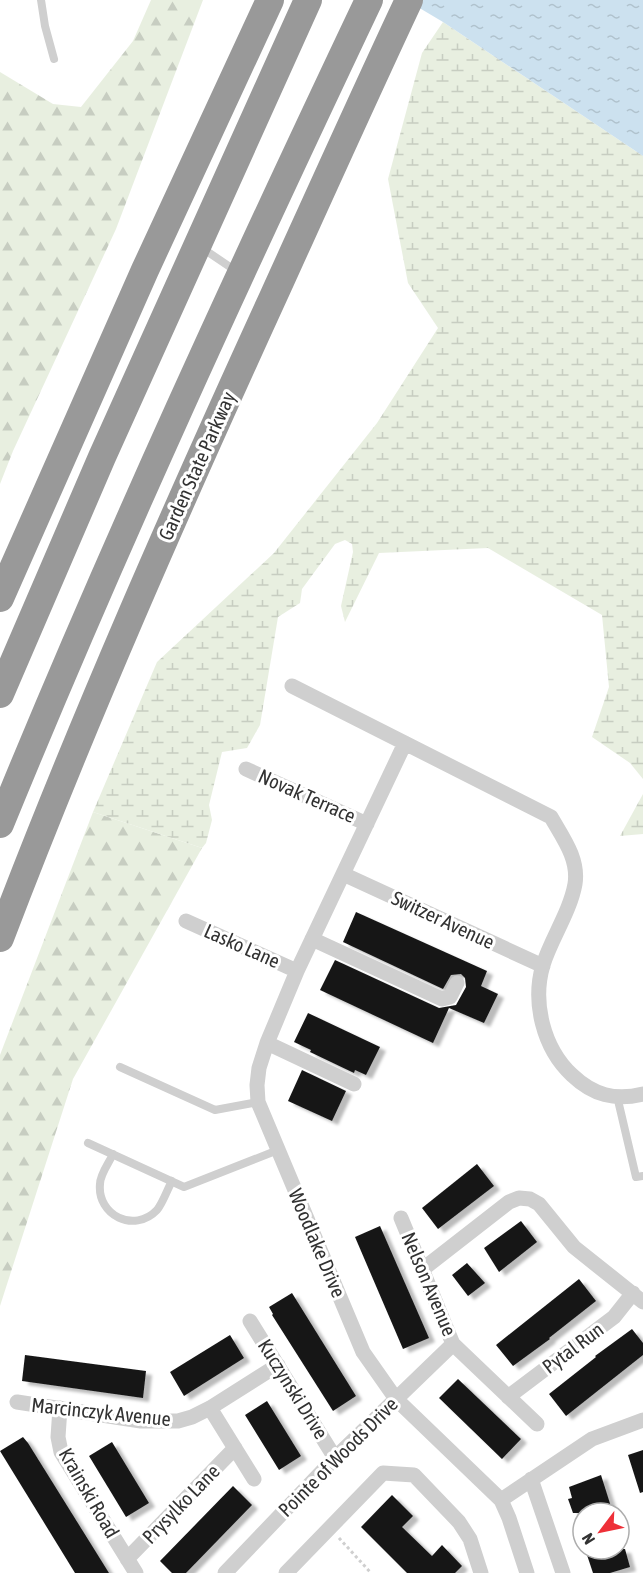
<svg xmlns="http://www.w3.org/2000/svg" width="643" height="1573" viewBox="0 0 643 1573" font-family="'Asap Condensed',sans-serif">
  <defs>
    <pattern id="forest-firs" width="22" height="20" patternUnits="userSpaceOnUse" patternTransform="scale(1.5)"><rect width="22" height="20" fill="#e8efe0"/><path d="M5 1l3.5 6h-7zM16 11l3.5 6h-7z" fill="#c7cdc1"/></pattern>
    <pattern id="wetland-marsh" width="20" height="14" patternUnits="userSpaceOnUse" patternTransform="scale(1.5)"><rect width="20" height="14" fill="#e8efe0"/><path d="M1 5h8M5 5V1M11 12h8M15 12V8" fill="none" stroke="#c7cdc1"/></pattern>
    <pattern id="water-ripples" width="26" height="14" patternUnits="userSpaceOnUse" patternTransform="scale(1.5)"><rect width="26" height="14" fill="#cce1ef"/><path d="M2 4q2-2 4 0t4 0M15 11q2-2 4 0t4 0" fill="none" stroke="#b0c2cd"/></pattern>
    <filter id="shadow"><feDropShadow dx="6" dy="4" stdDeviation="1.5" flood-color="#0004"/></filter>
  </defs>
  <rect width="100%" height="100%" fill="#fff"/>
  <path fill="url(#forest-firs)" d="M151,0h52l-87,229 -103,222 -13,33v-412l53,32 28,3 52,-66z
    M93,812l109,36 -129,231 -73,227v-251z"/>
  <path fill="url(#wetland-marsh)" d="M443,22l200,134v623l-13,-16 -38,-26 17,-50 -7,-72 -114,-67 -109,5 -34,69 -4,-16 12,-54 -1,-8 -7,-4 -10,4 -33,45 -2,14 -22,14 -18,108 -13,23 -25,4 -13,53 3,15 -6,23 -4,5 -109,-36 64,-150 117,-109 103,-130 61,-95 -30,-45 -20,-104 34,-126z
    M643,794v40l-23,2z"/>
  <path fill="url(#water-ripples)" d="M406,0h237v156l-200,-134z"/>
  <path fill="#191919" filter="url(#shadow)" d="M356,912l131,59 -6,15 17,8 -14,29 -35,-15 -16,35 -113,-53 15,-30 104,48 17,-3 10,-18 -1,-9 -4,-4 -10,1 -8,14 -100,-47z
    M308,1013l72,34 -14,28 -11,-5 -1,3 -44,-21 1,-2 -17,-8z
    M302,1070l44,21 -14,30 -44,-20z
    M477,1164l17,22 -56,43 -16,-21z
    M521,1221l16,21 -38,30 -15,-24z
    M380,1226l49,112 -26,11 -48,-112z
    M467,1263l18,20 -17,13 -16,-21z
    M579,1279l17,22 -47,37 1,1 -37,27 -17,-21z
    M292,1293l64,103 -23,15 -61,-96 1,-1 -4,-7z
    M632,1329l11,14v12l-77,61 -17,-22 47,-37 -1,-1z
    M230,1335l14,23 -60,38 -14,-24z
    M25,1355l121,16 -3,27 -121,-17z
    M458,1379l63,60 -19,20 -63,-61z
    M267,1401l34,55 -22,14 -34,-55z
    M23,1437l5,6 81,130h-34l-75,-122z
    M112,1442l37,61 -23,14 -37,-61z
    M643,1450v42l-3,1 -12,-38z
    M601,1475l12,38h-40l-5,-14 4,-1 -3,-11z
    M233,1486l19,19 -66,68h-14l-12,-12z
    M392,1495l21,21 -11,11 30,29 10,-11 20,21 -7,7h-48l-46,-46z
    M585,1549h40l5,18 -20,6h-17z"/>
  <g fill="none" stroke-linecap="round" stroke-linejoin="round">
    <path stroke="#cfcfcf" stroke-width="3" stroke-dasharray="3 3" stroke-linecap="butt" d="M339,1538l32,35"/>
    <path stroke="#cfcfcf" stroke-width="8" d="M41,0l4,26 9,33
      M202,248l34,23
      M120,1067l95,43 43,-8
      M617,1096l19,81 7,-1
      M88,1143l96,44 94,-37
      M113,1154c-4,9 -13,20 -13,30 -3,31 34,50 57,26 6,-7 10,-20 15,-29"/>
    <path stroke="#cfcfcf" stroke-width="15" d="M292,686l259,131c12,21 28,42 24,67 -5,28 -24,55 -32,81 -11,37 0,83 29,110 21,20 43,26 71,19
      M405,743l-108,228 -30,72 -8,25 -2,17 1,17 105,250 33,47 105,101 8,18 18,55
      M246,769l121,55
      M343,874l200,92
      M186,921l111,50
      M312,939l130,60 8,-2 7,-14
      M267,1043l87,41
      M401,1218l52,126 84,80
      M423,1269l86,-67 10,-4 11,1 9,5 35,43 69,55
      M250,1321l85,137
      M508,1397l106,-80 19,-24
      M17,1402l124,19h37l14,-4 18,-9 68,-43
      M60,1408l-2,29 3,15 75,121
      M210,1408l44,71
      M531,1479l32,94
      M501,1500l91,-61 51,-19
      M127,1559l108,-111
      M225,1573l110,-115 118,-114
      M286,1573l97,-100 31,2 45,47 11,17 11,34"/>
    <path stroke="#999" stroke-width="28" d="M0,598l145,-328 125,-270
      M0,694l102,-237 206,-457
      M0,824c114,-279 240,-552 369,-824
      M0,938c83,-218 177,-431 274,-643 45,-99 89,-197 135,-295"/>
  </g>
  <g text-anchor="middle" stroke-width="6" stroke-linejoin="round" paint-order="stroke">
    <g font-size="20" fill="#323232" stroke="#fff">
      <text transform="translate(197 466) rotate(-66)" y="7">Garden State Parkway</text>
      <text transform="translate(307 796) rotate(24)" y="7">Novak Terrace</text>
      <text transform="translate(443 920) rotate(25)" y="7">Switzer Avenue</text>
      <text transform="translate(242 946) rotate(24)" y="7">Lasko Lane</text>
      <text transform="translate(317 1243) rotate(67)" y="7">Woodlake Drive</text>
      <text transform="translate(429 1284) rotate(67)" y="7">Nelson Avenue</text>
      <text transform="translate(573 1348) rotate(-37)" y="7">Pytal Run</text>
      <text transform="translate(293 1389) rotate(58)" y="7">Kuczynski Drive</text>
      <text transform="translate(101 1412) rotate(6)" y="7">Marcinczyk Avenue</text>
      <text transform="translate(338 1457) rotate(-45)" y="7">Pointe of Woods Drive</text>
      <text transform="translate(89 1493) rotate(60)" y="7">Krainski Road</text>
      <text transform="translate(181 1504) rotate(-46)" y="7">Prysylko Lane</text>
    </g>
  </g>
  <g transform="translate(601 1531) rotate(238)"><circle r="28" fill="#ffffff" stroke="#adadad" stroke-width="1.5"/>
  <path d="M0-4.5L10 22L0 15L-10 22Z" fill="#ee3038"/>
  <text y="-9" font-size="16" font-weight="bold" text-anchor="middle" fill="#323232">N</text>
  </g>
</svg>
